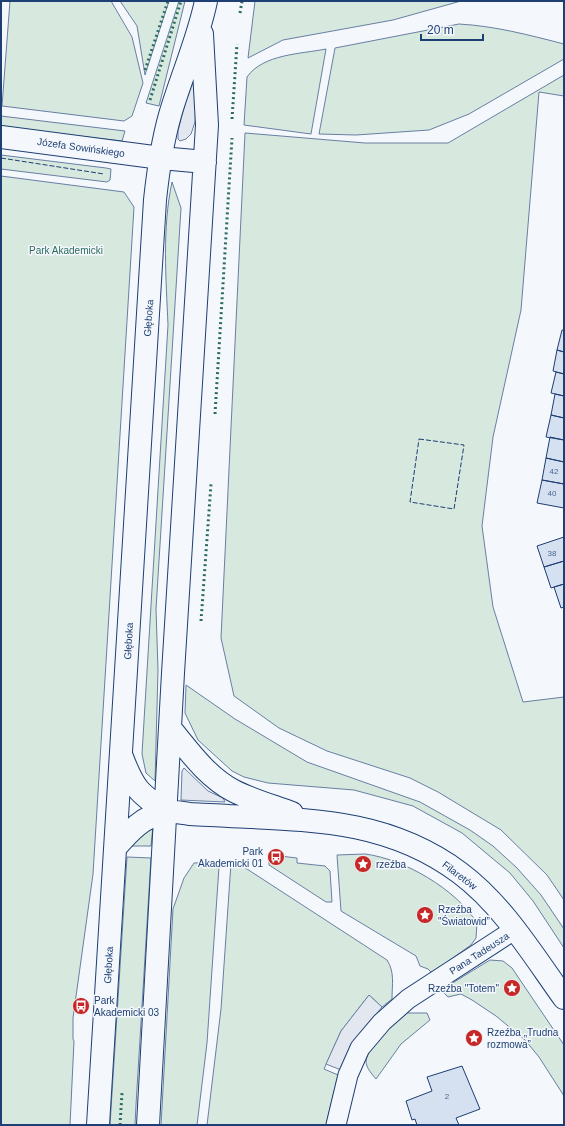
<svg xmlns="http://www.w3.org/2000/svg" width="565" height="1126" viewBox="0 0 565 1126" font-family="Arial,sans-serif">
  <rect width="100%" height="100%" fill="#f4f7fb"/>
  <path fill="#d7e8df" stroke="#687fa3" d="M10,1h101l21,36 11,46 -11,33 -8,5 -122,-15z
    M120,1h49l-24,74 -8,-49z
    M179,1h6l-26,105 -13,-3z
    M255,1h206l-68,19 -110,20 -35,18z
    M459,24c36,2 70,11 105,20v15l-95,55 -40,16 -73,5 -37,-1 16,-86z
    M326,49l-15,85 -67,-9 3,-48c16,-23 54,-23 79,-28z
    M564,75v21l-25,-4 -18,218 -28,127 -11,89 11,81 30,95 41,-5v203l-17,-25 -46,-45 -63,-38 -28,-14 -83,-27 -48,-23 -45,-32 -13,-58 24,-505 120,10h83z
    M1,116l124,15 -3,10 -121,-14z
    M1,155l105,13 5,1 -1,11 -3,2 -106,-13z
    M1,176l123,16 10,15 -41,667 -20,144v21l1,2 -4,84h-69z
    M172,182l9,26 -25,401 2,61 -3,111 -9,-8 -4,-19 26,-429c-2,-47 -6,-96 4,-143z
    M186,685l49,34 72,43 113,40 50,28 23,16 24,22 24,27 23,34v19l-31,-47 -23,-28 -48,-40 -49,-27 -59,-16 -86,-7 -24,-6 -12,-6 -34,-31 -13,-27z
    M153,825l-2,21h-21z
    M365,854c39,5 91,35 112,69l-1,15 -5,7 -39,28 -4,-4 -8,-3 -4,-10 -75,-45 -4,-56z
    M280,856l17,2v5l28,3 5,5 2,31h-6l-57,-37v-4h11z
    M127,857l24,1 -15,247 -1,20h-25z
    M216,862l3,5 -12,176 -10,82h-36l12,-216 11,-31 10,-15z
    M231,863l7,1 9,5 140,91c8,12 5,25 5,39l-10,8 -13,-12 -28,36 -17,38 14,6 -12,50h-119l14,-116z
    M490,960l13,1 9,7 52,77v51l-25,-39 -14,-17 -29,-24 -24,-16 -11,-6 -13,3 -7,-7z
    M406,1013h21l3,7 -29,24 -25,35c-4,-5 -10,-11 -10,-18 1,-14 30,-39 40,-48z"/>
  <path fill="#e3e8f0" stroke="#687fa3" d="M193,71l6,1 -4,50 -4,12 -5,5 -6,2 -2,-2v-8z
    M184,768l24,23 15,7 2,4 -44,-2 1,-29z
    M369,995l13,12 -27,34 -14,29 -15,-6 15,-33z"/>
  <path fill="#d5e0f0" stroke="#1d3f73" d="M562,330h2v22l-7,-2z
    M557,350l7,2v22l-11,-3z
    M556,372l8,2v22l-13,-3z
    M555,394l9,2v22l-13,-3z
    M551,415l13,3v22l-18,-3z
    M550,437l14,3v22l-18,-4z
    M546,458l18,4v22l-22,-4z
    M542,480l22,4v24l-27,-5z
    M564,537v24l-20,6 -7,-21z
    M564,561v23l-13,4 -7,-21z
    M564,584v23l-3,1 -7,-21z
    M462,1066l18,43 -24,9 3,7h-42l-2,-6 -3,1 -6,-19 26,-10 -5,-14z"/>
  <g fill="none" stroke-linecap="round" stroke-linejoin="round">
    <g stroke="#1d3f73" stroke-width="21">
      <path id="street" d="M336,1125l12,-50 12,-27 22,-26 26,-23 106,-69"/>
    </g>
    <g stroke="#1d3f73" stroke-width="24">
      <path id="secondary" d="M1,137l160,21 44,4
        M170,728c19,23 37,49 64,63 18,9 39,15 58,22
        M122,757c12,32 17,36 44,55
        M115,848c14,-16 29,-33 51,-36 7,-1 16,1 24,2 13,1 26,1 39,2 84,4 160,4 231,57 43,32 73,82 104,125
        M98,1125l57,-925c3,-28 7,-57 15,-85 11,-38 28,-75 36,-114
        M148,1125l25,-452 34,-548 -5,-91"/>
    </g>
    <use href="#street" stroke="#f4f7fb" stroke-width="19"/>
    <use href="#secondary" stroke="#f4f7fb" stroke-width="22"/>
    <path stroke="#2c6c60" stroke-width="3" stroke-dasharray="2 3" stroke-linecap="butt" d="M240,13l2,-12
      M145,70l23,-69
      M150,100l31,-99
      M232,119l5,-75
      M215,414l17,-276
      M201,621l10,-137
      M120,1125l2,-32"/>
    <path stroke="#1d3f73" stroke-width="1" stroke-dasharray="5 2" stroke-linecap="butt" d="M1,158l103,16
      M419,439l45,6 -10,64 -44,-7z"/>
  </g>
  <defs>
    <g id="bus-disc" transform="scale(0.9)"><circle r="9.5" fill="#c62828" stroke="#f4f7fb"/><path d="M-5-6H5V4H4V6H2V4H-2V6H-4V4H-5ZM-3.5-4V0h7V-4ZM-3.5 1.2v1.5H-2V1.2ZM2 1.2v1.5H3.5V1.2Z" fill="#fff"/></g>
    <g id="sight-disc" transform="scale(0.9)"><circle r="9.5" fill="#c62828" stroke="#f4f7fb"/><path d="M0-6L1.8-2.2L6-1.7L2.9 1.2L3.7 5.4L0 3.3L-3.7 5.4L-2.9 1.2L-6-1.7L-1.8-2.2Z" fill="#fff"/></g>
  </defs>
  <g fill-rule="evenodd">
    <use href="#bus-disc" x="276" y="857"/>
    <use href="#sight-disc" x="363" y="864"/>
    <use href="#sight-disc" x="425" y="915"/>
    <use href="#sight-disc" x="512" y="988"/>
    <use href="#bus-disc" x="81" y="1006"/>
    <use href="#sight-disc" x="474" y="1038"/>
  </g>
  <g text-anchor="middle" stroke-width="3" stroke-linejoin="round" paint-order="stroke">
    <g font-size="8" fill="#4b6792">
      <text x="554" y="474">42</text>
      <text x="552" y="496">40</text>
      <text x="552" y="556">38</text>
      <text x="447" y="1099">2</text>
    </g>
    <g font-size="10" fill="#1d3f73" stroke="#f4f7fb">
      <text transform="translate(81 147) rotate(8)" y="4">Józefa Sowińskiego</text>
      <text transform="translate(148 318) rotate(-86)" y="4">Głęboka</text>
      <text transform="translate(128 641) rotate(-87)" y="4">Głęboka</text>
      <text transform="translate(460 875) rotate(37)" y="4">Filaretów</text>
      <text transform="translate(479 953) rotate(-33)" y="4">Pana Tadeusza</text>
      <text transform="translate(108 965) rotate(-87)" y="4">Głęboka</text>
    </g>
    <g font-size="10" fill="#2c6c60" stroke="#f4f7fb">
      <text x="66" y="254">Park Akademicki</text>
    </g>
    <g font-size="10" fill="#1d3f73" stroke="#f4f7fb" text-anchor="start">
      <text x="263" y="855" text-anchor="end">Park<tspan x="263" dy="12">Akademicki 01</tspan></text>
      <text x="376" y="868">rzeźba</text>
      <text x="438" y="913">Rzeźba<tspan x="438" dy="12">"Światowid”</tspan></text>
      <text x="499" y="992" text-anchor="end">Rzeźba "Totem"</text>
      <text x="94" y="1004">Park<tspan x="94" dy="12">Akademicki 03</tspan></text>
      <text x="487" y="1036">Rzeźba „Trudna<tspan x="487" dy="12">rozmowa”</tspan></text>
    </g>
  </g>
  <rect width="565" height="1126" fill="none" stroke="#1d3f73" stroke-width="4"/>
  <path d="M421 34v6h62v-6" fill="none" stroke="#1d3f73" stroke-width="2"/>
  <text x="427" y="34" font-size="12" fill="#1d3f73" stroke="#f4f7fb" stroke-width="3" paint-order="stroke">20 m</text>
</svg>
